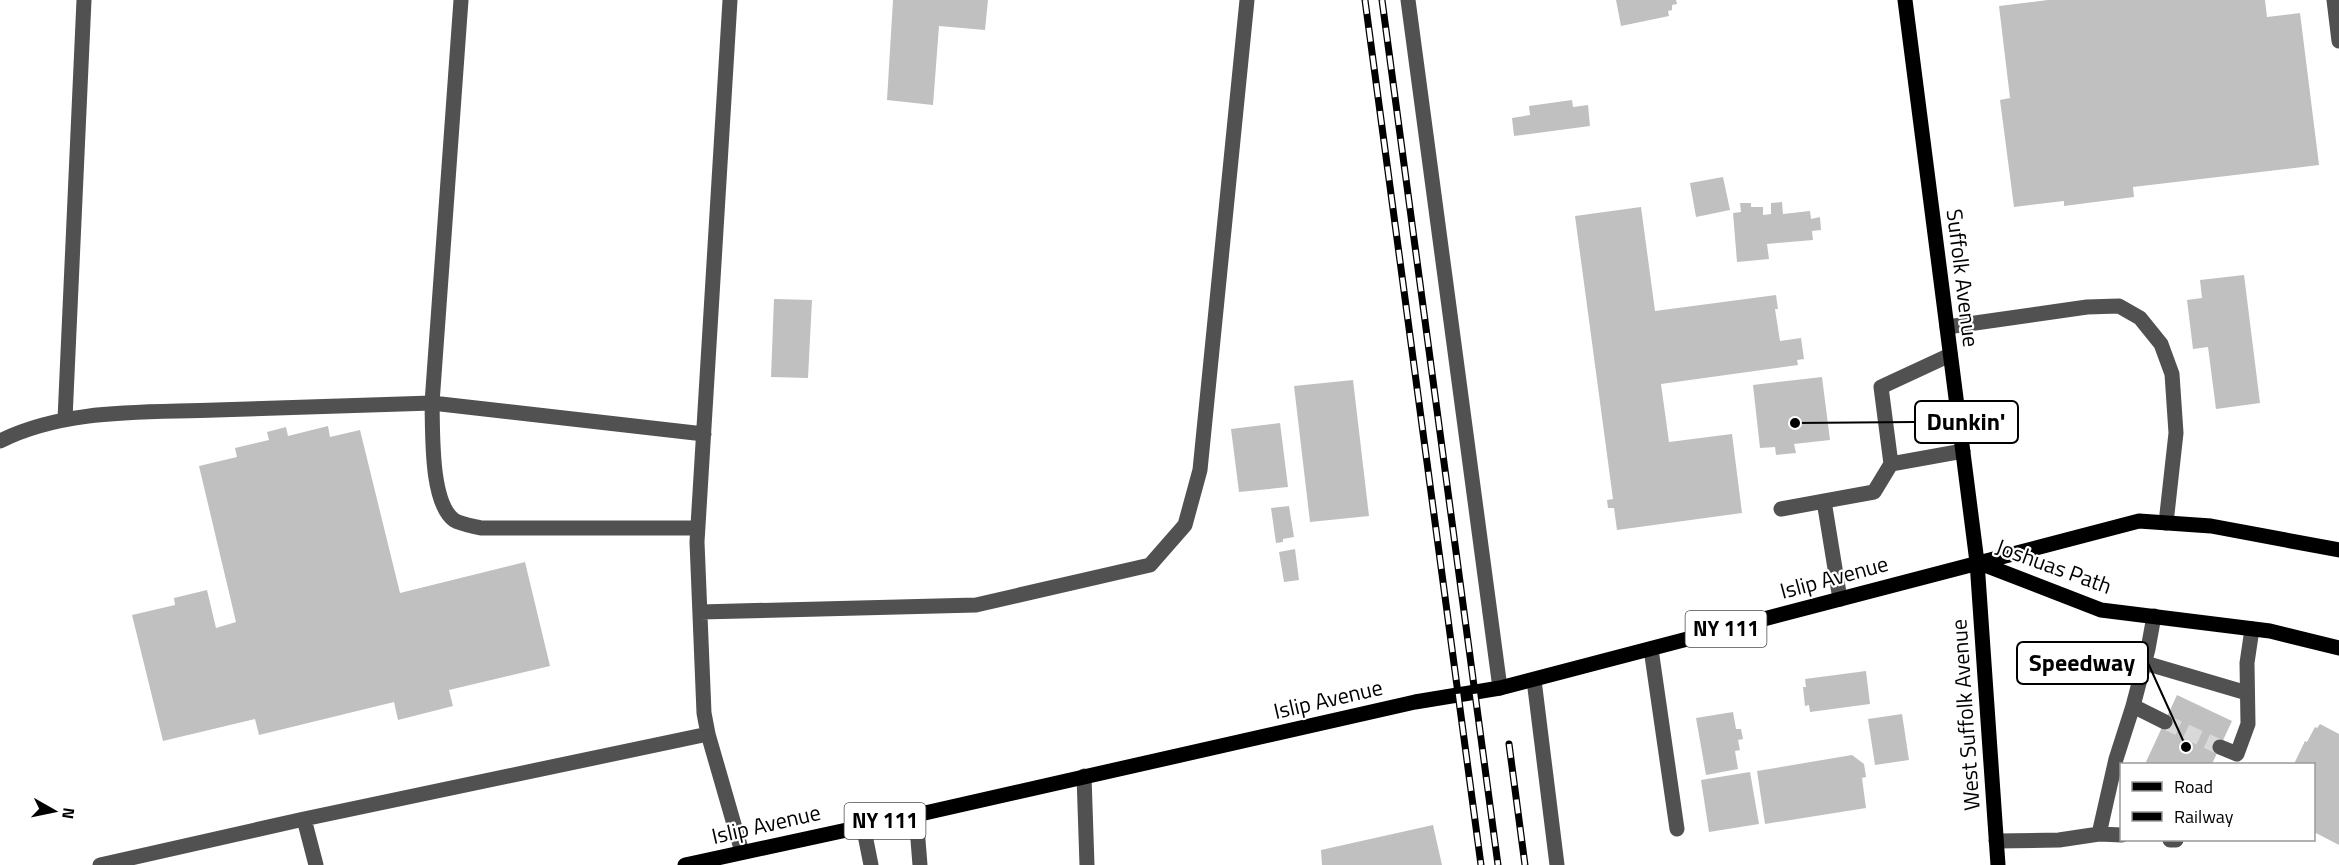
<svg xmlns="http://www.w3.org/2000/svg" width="2339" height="865" viewBox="0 0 2339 865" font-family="'Titillium Web',sans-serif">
  <rect width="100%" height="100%" fill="#fff"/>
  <path fill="#c0c0c0" d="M893,0h95l-3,30 -46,-4 -6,79 -46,-5z
    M1616,0h60l1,4 -5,1v5l-4,1 1,5 -48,10z
    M2048,0h217l2,17 33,-4 19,152 -186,22 1,10 -70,9v-5l-50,6 -14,-107 10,-2 -11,-92z
    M1572,100l1,7 15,-2 2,21 -76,10 -2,-18 18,-3 -1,-9z
    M1723,177l7,33 -34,7 -6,-34z
    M1782,202l1,12 27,-3 1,8 9,-2 1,13 -9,1 1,9 -46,4 2,15 -32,3 -4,-49 8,-1 -1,-9h11v4h12v8l8,-1v-11z
    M1641,207l14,104 121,-16 2,14h-3l5,32 21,-3 3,21 -7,1 1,5 -137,19 8,58 63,-8 10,79 -125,17 -3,-22h-6l-1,-8 6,-1 -38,-283z
    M2244,275l16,128 -44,6 -8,-62 -15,2 -6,-49 15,-2 -2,-18z
    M774,299l38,1 -4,78 -37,-1z
    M1822,377l8,63 -36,4 2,9 -20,2 -1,-8 -15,1 -7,-63z
    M1353,380l16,136 -59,6 -16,-136z
    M1280,423l8,64 -49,5 -8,-63z
    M328,426l2,11 30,-7 40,163 125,-31 25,104 -101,24 4,16 -55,14 -4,-18 -135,33 -4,-16 -92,22 -31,-126 43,-10 -1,-7 33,-8 9,38 20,-6 -37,-156 38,-9 -2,-9 34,-8 -2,-8 19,-5 2,9z
    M1289,506l5,31 -11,2v3l-7,1 -5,-35z
    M1295,549l4,31 -15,2 -5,-30z
    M1866,671l4,33 -60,8 -1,-7 -4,1 -2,-19h3l-1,-8z
    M2177,695l55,26 -20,43h-67z
    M1733,712l3,17h5l2,10 -5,1 2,10 -5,1 3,18 -32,6 -10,-57z
    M1902,714l7,46 -34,5 -7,-46z
    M2320,724l19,10v111l-25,-13v-68h-20l11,-23 2,1 8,-15 2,1z
    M1852,755l12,9 2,13 -4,1 4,30 -101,16 -8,-53z
    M1750,772l9,52 -50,8 -8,-52z
    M1433,825l9,40h-120l-1,-15z"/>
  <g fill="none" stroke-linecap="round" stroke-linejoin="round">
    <path stroke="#d9d9d9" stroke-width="15" stroke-dasharray="15 8" stroke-linecap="butt" d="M2165,722l55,25"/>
    <path stroke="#515151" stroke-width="15" d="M1408,0l92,688
      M2334,0l5,41
      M1947,327l140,-20 32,-1 21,12 21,26 11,30 4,59 -10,90
      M65,419l19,-419
      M0,441c66,-33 144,-28 216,-31 72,-2 144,-4 216,-7l29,-403
      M1891,464l72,-13
      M1824,501l16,98
      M1781,509l93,-17 17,-28 -10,-77 69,-32
      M698,528h-217c-8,-2 -21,-4 -27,-8 -24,-18 -21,-88 -22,-117l272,31
      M700,612l276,-7 174,-40 35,-40 15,-55 47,-470
      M2154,616l-6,33 -15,57 32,16
      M1651,649l26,180
      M2145,663l102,30
      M1534,680l23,185
      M708,734l-4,-21 -7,-171 33,-542
      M2220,747l17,7 11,-30 -1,-61 5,-34
      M1084,776l3,89
      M916,815l4,50
      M304,819l404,-85 34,118
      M863,825l8,40
      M2099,834l23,1
      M2170,840h6
      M1996,841l63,-1 40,-6 17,-75 17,-53
      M100,865l204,-46 12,46"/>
    <path stroke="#000" stroke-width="15" d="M1905,0l72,562 21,303
      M1977,562l124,48 169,21 69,17
      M685,865l231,-50 499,-113 85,-14 639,-167 72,5 128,24"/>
    <g stroke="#000" stroke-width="7">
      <path id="rail" d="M1365,0l116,865
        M1382,0l116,865
        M1509,744l16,121"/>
    </g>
    <use href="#rail" stroke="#fff" stroke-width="4.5" stroke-dasharray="14" stroke-linecap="butt"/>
  </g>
  <g text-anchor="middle" stroke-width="4.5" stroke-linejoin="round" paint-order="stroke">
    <g fill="#fff" stroke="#4c4c4c" stroke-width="1.5">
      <rect x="1685.5" y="611" width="81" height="36" rx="4.5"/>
      <rect x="844.5" y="803" width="81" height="36" rx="4.5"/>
    </g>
    <g font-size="21" font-weight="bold" fill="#000">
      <text x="1726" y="636">NY 111</text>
      <text x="885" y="828">NY 111</text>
    </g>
    <g font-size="22" fill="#000" stroke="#fff">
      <text transform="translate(1963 278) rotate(83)" y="8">Suffolk Avenue</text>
      <text transform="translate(2054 566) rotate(20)" y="8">Joshuas Path</text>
      <text transform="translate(1834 577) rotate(-15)" y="8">Islip Avenue</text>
      <text transform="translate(1328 699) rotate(-13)" y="8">Islip Avenue</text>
      <text transform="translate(1965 715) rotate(-94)" y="8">West Suffolk Avenue</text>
      <text transform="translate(766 824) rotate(-13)" y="8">Islip Avenue</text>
    </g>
  </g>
  <path fill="none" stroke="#000" stroke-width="2" d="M1795 423L1915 422M2186 747L2148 663"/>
  <g fill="#000" stroke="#fff" stroke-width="2">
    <circle cx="1795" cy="423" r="6"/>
    <circle cx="2186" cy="747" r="6"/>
  </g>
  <g fill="#fff" stroke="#000" stroke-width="2">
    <rect x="1915" y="401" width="103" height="42" rx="6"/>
    <rect x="2017" y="642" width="131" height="42" rx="6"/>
  </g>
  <g font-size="24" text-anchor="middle" font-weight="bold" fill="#000">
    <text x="1966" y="430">Dunkin'</text>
    <text x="2082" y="671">Speedway</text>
  </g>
  <rect x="2120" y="763" width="195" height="78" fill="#ffffff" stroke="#999999" stroke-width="1.5"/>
  <rect x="2132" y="782" width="30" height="9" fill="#000000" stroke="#999999" stroke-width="1.5"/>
  <text x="2174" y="793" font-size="18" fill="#000000">Road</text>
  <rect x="2132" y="812" width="30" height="9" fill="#000000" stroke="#999999" stroke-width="1.5"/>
  <text x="2174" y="823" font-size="18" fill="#000000">Railway</text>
  <g transform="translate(54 811) rotate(99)" stroke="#ffffff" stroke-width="4.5" paint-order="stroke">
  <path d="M0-4.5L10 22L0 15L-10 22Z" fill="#000000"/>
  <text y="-9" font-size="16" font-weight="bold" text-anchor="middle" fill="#000000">N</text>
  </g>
</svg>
